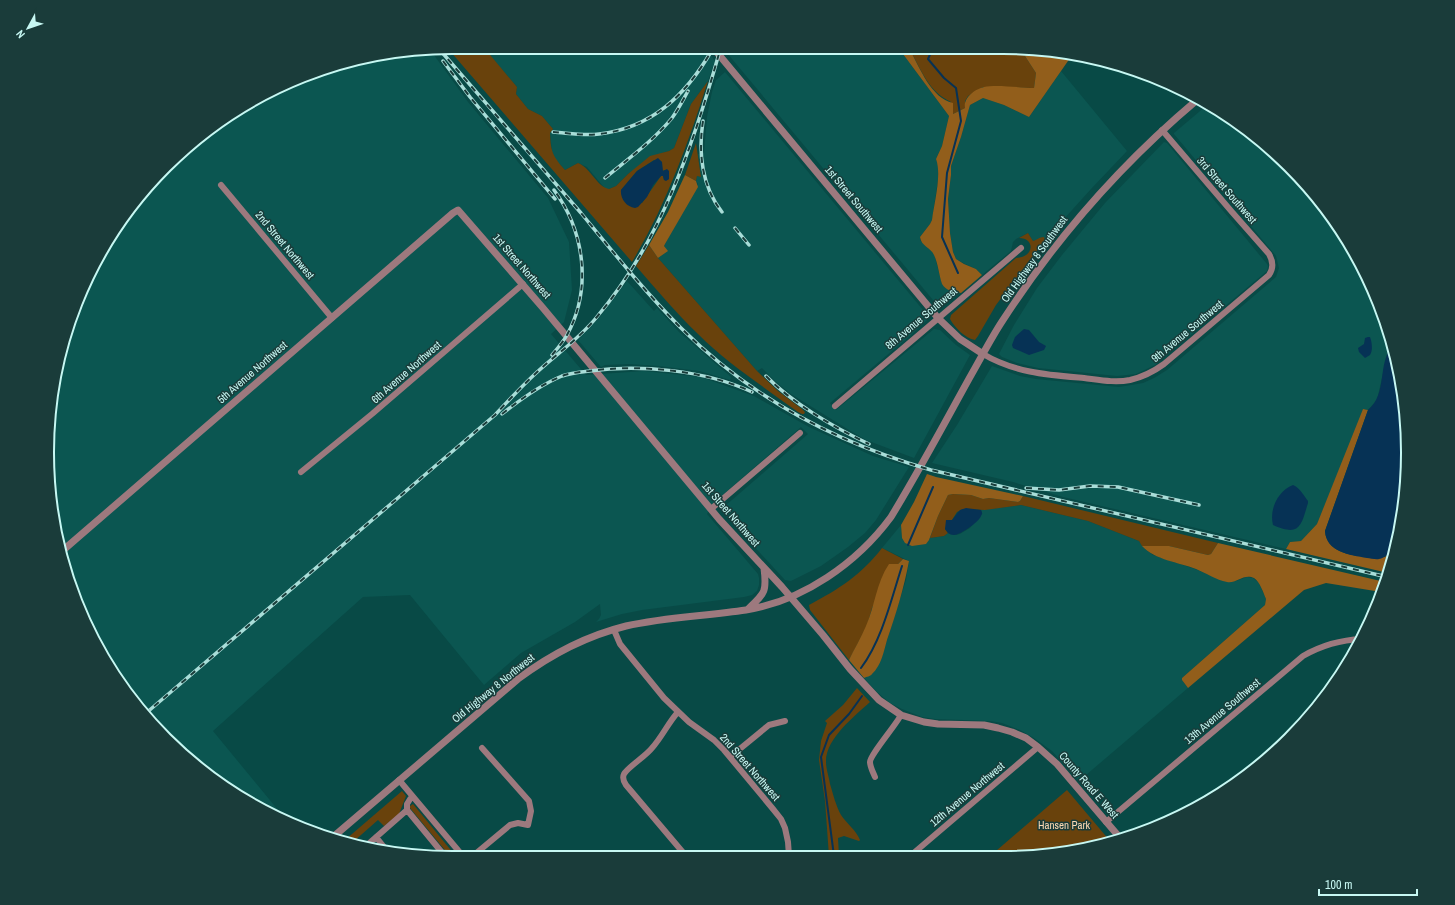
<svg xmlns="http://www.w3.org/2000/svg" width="1455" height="905" viewBox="0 0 1455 905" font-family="'Archivo Narrow',sans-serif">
  <rect width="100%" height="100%" fill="#084a46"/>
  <path fill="#0b5651" d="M707,50l8,11 -7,20 -17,23 -17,44 -5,3 -7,2 -34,21 -12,12 -7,3h-3l-4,-4 -15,-18 -9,-4 -13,7 -11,-12 -2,-6 -2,-19 3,-4 -11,-13 -14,-7 -12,-15 1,-7 -31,-36z
    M729,50h171l49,66 -7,30 -6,13 2,5v16l-6,40 -2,4 -10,13v3l4,4 10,9 8,31 9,7 10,2 -17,12 -4,2 -2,-1 -211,-253z
    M399,51h32l37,51 80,96 21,44 3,48 -8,32 -13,12 35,41 58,-4 57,6 53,19 55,31 64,29 36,11 -33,53 -11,13 -17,14 -27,19 -30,15 -6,-1 -60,-65 -2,-6 2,-3 83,-72 -7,-7 -83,72 -3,1 -8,14 51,60 1,4v7l-2,6 -5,4 -8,2 -102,13 -20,4 -26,8 3,-3 2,-4 -1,-11 -25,18 -54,31 -37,32 -74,-90 -47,2 -150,134 74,90 -81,-47 -40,-35 -51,-61 -47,-95 -17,-77 -4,-54 8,-78 13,-52 21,-49 42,-67 75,-75 67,-42 49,-21z
    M1061,71l66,80 -36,38 -46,51 -1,-2 -11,3 -5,-8 -12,6 -3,3 -2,9 -29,24 -6,-6 -11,-5 -9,-5 -3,-7 -3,-19 -2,-34 3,-24v-9l10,-29 9,-32 13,-7 21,7 25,12z
    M725,72l203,244 -1,4 -16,15 -81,68 6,7 98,-81 6,1 16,15 14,10 -56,103 -48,-18 -17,-10 -58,-36 -15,-12 -14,-14 -5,3 -99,-113 9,-7 -3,-5 1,-2 33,-60 -2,-3 1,-5 4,1 -3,-23 6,-1 3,-36 5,-25 4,-12z
    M1206,106l43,25 58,54 47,65 32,72 6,22 -6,16 -9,40 -9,10 -3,-1 -48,115 -16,17 -11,1 -4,7 -223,-52 -50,-15 -81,-19 25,-38 35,-59 28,10 16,3 83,8 24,-4 11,-5 13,-8 109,-93 3,-9 -3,-12 -102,-122v-1z
    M1164,142l3,1 100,121 1,2 -1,5 -112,94 -19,9 -19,2 -79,-8 -21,-5 -15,-6 -3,-3 15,-29 23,-37 25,-33 43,-52z
    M627,281l27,30 3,-3 22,24 52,45 -1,3 -31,-9 -40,-5 -30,-2 -24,1 -4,2 -23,-27 22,-23z
    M1021,505l67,16 51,20 6,8 8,6 42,14 33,13 8,-1 11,-4 6,1 6,5 7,16 -1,6 -83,73 2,5 4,5 -109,93 -27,-30 -18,-13 -14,-8 -18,-7 -12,-2 -55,-2 -13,-2 -20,-8 -12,-6 -13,-11 -13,-14 17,-19 25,-79 3,-19 -27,-13 19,-23 1,13 27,2 1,-2 14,-2 4,-3 8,2 4,-1 10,-6 12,-16 -1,-2z"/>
  <path fill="#69420c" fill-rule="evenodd" d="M486,50l31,37 -1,7 12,15 14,7 11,13 -3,4c1,19 2,22 15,37l13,-7c13,5 18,23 31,26l7,-3 12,-12 22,-18 19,-5 5,-3 17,-44 17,-23c-20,63 -42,124 -76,181l-182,-211zM654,160l8,2v9l3,-1 4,4v5l-5,1 -1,-4h-2l-19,27 -21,-13 16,-19z
    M910,50h121l-6,6 11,17 -2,15 -51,-1 -15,9 -3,5v7l-12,6 -2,-12c-23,-11 -29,-31 -41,-52z
    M696,143l5,34 -4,-1 -1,5 -11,-6z
    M1028,233l5,8c4,-1 6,-4 11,-4l1,3 -49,65 -18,31 -3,4c-10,-2 -20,-12 -25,-21l1,-4 65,-57c19,-1 19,-20 3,-20z
    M649,245l9,13 99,113 21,20 24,18 3,3 -1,2h-2l-4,-2c-34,-25 -70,-48 -100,-78 -22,-21 -42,-45 -62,-68z
    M953,494l18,1 12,4 6,-1 29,4 2,-1 3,-5 195,47 -7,11 -3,1 -39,-9h-27l-3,-5 -51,-20 -67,-16 -36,5 -22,-1 -6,3 -5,8h-2l-5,9 3,4 -4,3 -14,2 8,-22 10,-21z
    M882,548l21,11 -5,5h-6l-20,44 -5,18 -18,34 -39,-50 -1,-5c30,-16 52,-30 73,-57z
    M857,688l13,14c-15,14 -45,37 -44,60 0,7 3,15 4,22 3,10 6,22 11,31 6,9 15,15 19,25l-1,1 -15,-5 -6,2 1,18h-10l-4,-55 -6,-41 2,-19 6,-18 -2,-2 18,-16z
    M1067,790l43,51 -81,16h-40z
    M402,791l4,5 -7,18 -15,12 -6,-6 -25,22 -8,-2z
    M413,804l41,50v1h-5l-39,-47v-2z"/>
  <path fill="#925e1b" d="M900,50h10c10,18 21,48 43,53v11l12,-6c-2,-10 10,-19 19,-21 13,-3 36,1 50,1l2,-15 -11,-17c13,-11 33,-5 48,-1l-5,6 -39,56 -25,-12 -21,-7 -13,7 -9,32 -10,29v9l-3,24 2,34 3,19 3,7 8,5 12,5 6,6 -21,18c-8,-2 -15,-2 -19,-9 -3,-9 -4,-21 -8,-29 -3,-7 -13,-9 -14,-18l10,-13 2,-4c2,-17 10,-45 4,-61l6,-13 7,-30z
    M685,175l11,6 2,6 -33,57 -1,2 4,5 -10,7 -9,-13 19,-33z
    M1363,409l5,1 -43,121c2,27 41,26 60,26l4,-4 7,-4 -2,8 -6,16 -102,-24 4,-7 11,-1 16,-17z
    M927,474l9,3 87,19 -3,5 -2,1 -29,-4 -6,1 -12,-4 -18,-1 -5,1 -10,21 -9,24 -3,4 -14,2 -7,-3 -3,-5 -1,-13 13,-23z
    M1218,543l167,39 -4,10 -55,-9 -22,7 -116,98 -6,-8v-2l83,-73 1,-6c-3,-7 -6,-17 -12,-21 -10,-5 -18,6 -27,4 -11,-2 -21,-9 -31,-13 -18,-7 -41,-9 -54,-23h27l39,9 3,-1z
    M903,559l6,2c-5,27 -13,53 -22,79 -3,11 -6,26 -15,34 -2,3 -5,2 -8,4l-15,-18c5,-11 12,-22 17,-34 9,-20 10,-43 23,-62h9z"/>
  <path fill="#063255" d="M658,158l4,4 1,9 4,-2 2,2v8l-3,2 -2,-1 -1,-4h-2l-8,9 -6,12 -9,10 -3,1c-9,-1 -15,-10 -14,-18l16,-19z
    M1024,329l5,1 10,12 7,4 -2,4 -15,5 -16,-7 -1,-3 3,-8z
    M1368,337h2c2,5 3,14 0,18l-5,3 -6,-6 -1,-4 6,-4 1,-6z
    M1392,346l12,53 3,80 -11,70c-6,3 -11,9 -17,10 -3,1 -9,-1 -12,-1 -17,-3 -41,-6 -42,-27l43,-121c20,-17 9,-45 24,-64z
    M1293,485c7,3 11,11 15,16v2c-7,23 -8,34 -35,22 -4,-16 5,-34 20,-40z
    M966,508l15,2c1,3 2,3 0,6 -2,6 -21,19 -27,19 -3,0 -4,-1 -6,-2l-3,-4 1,-9h6l8,-10z"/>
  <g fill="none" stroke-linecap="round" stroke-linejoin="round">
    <path stroke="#063255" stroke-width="2" d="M932,50l-4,9 16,19 12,10 5,33 -14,52 -5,64 16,36
      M908,545l25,-58
      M861,668c21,-28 30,-68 41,-102
      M834,856l-13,-99 8,-22 20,-21 13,-18"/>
    <path stroke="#9d797e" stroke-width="6" d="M221,185l111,133
      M983,354c32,19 66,21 101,24 16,2 31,5 46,2 13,-3 23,-8 34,-16l105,-89c5,-7 4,-14 0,-21l-37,-42 -70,-82
      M835,406l186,-158
      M301,472l71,-58 151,-130
      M711,509l89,-76
      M614,630l6,14 44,54 25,24 25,18 10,10 49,59 8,10 4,9 3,14 1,14
      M678,712c-10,11 -16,25 -26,36 -6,8 -24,19 -28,26 -2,4 0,8 2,11l60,71
      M730,757l39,-32 16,-4
      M875,777c-2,-5 -5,-10 -5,-15 0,-7 26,-37 31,-47
      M399,780l63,75
      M407,810l37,45
      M407,810v-6l5,-8
      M1106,822l197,-166c19,-11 37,-16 59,-17
      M376,837l12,15
      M366,846l41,-36
      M474,855l36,-30 8,-2 10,2 3,-14 -2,-10 -47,-53
      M909,857l129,-110"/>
    <path stroke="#9d797e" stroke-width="7" d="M715,50l223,268 22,21 23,15
      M61,552l392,-339 5,-3 85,98 176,211 63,68 41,48 27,34 29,31 22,15 23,7 14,2 46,1 14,3 14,4 14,6 12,9 19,17 64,75
      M748,609c17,-16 19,-17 16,-41
      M333,837l185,-158c32,-24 68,-43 108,-53 39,-9 80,-10 120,-16 57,-9 111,-47 145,-93 28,-46 53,-93 79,-140 11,-19 21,-39 33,-57 54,-83 118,-156 194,-220"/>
    <g stroke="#a9ddd8" stroke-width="3.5">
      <path id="rail" d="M440,50c47,55 94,109 141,163 32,39 64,79 100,115 69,69 156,115 250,142l456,107
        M443,61l27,36 85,102
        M703,121c-5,32 -1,66 19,91
        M553,132c15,1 31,4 46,2 53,-6 87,-39 113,-84
        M605,178c23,-19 48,-37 67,-60 6,-8 11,-18 16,-27
        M735,228l14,17
        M552,355c5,-6 11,-13 15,-20 25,-46 18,-103 -13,-145
        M766,376c26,27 69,52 103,68
        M502,414c19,-15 38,-29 60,-38 8,-3 18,-4 27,-5 50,-7 116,-1 163,21
        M1026,488l33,2 31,-4 28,1 81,18
        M145,714l350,-299c13,-14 26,-28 40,-41 20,-19 43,-34 61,-56 65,-77 97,-172 124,-268"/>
    </g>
    <use href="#rail" stroke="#1a3c3a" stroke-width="2" stroke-dasharray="6" stroke-linecap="butt"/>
  </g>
  <g text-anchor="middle" stroke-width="3" stroke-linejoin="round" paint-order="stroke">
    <g font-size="11" fill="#c7f8f3" stroke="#1a3c3a">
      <text transform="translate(1227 190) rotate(49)" y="4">3rd Street Southwest</text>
      <text transform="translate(854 199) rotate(50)" y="4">1st Street Southwest</text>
      <text transform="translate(285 245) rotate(50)" y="4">2nd Street Northwest</text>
      <text transform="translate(1034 259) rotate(-54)" y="4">Old Highway 8 Southwest</text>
      <text transform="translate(522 266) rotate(49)" y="4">1st Street Northwest</text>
      <text transform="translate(921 318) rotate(-40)" y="4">8th Avenue Southwest</text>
      <text transform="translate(1187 331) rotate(-40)" y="4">9th Avenue Southwest</text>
      <text transform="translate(252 372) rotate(-41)" y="4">5th Avenue Northwest</text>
      <text transform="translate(406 372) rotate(-41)" y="4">6th Avenue Northwest</text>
      <text transform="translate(731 514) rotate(49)" y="4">1st Street Northwest</text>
      <text transform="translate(493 688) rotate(-39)" y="4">Old Highway 8 Northwest</text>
      <text transform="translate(1222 711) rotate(-40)" y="4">13th Avenue Southwest</text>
      <text transform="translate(750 767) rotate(49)" y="4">2nd Street Northwest</text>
      <text transform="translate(1089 785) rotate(49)" y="4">County Road E West</text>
      <text transform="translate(967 794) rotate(-40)" y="4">12th Avenue Northwest</text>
    </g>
    <g font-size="11" fill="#fdd9b3" stroke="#1a3c3a">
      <text x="1064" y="829">Hansen Park</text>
    </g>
  </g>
  <path d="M0 0H1455V905H0ZM452 54H1003A398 398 0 0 1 1401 452V453A398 398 0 0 1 1003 851H452A398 398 0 0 1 54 453V452A398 398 0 0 1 452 54Z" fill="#1a3c3a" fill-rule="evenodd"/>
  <path fill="none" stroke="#c7f8f3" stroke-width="2" d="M452 54H1003A398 398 0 0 1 1401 452V453A398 398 0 0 1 1003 851H452A398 398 0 0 1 54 453V452A398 398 0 0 1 452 54Z"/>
  <g transform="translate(28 28) rotate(230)" stroke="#1a3c3a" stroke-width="3" paint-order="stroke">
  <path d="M0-3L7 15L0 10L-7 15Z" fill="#c7f8f3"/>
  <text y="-6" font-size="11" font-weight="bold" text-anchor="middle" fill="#c7f8f3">N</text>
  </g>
  <path d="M1319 889v6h98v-6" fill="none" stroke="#c7f8f3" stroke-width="2"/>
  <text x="1325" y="889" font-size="12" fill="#c7f8f3" stroke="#1a3c3a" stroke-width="3" paint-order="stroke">100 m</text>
</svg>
